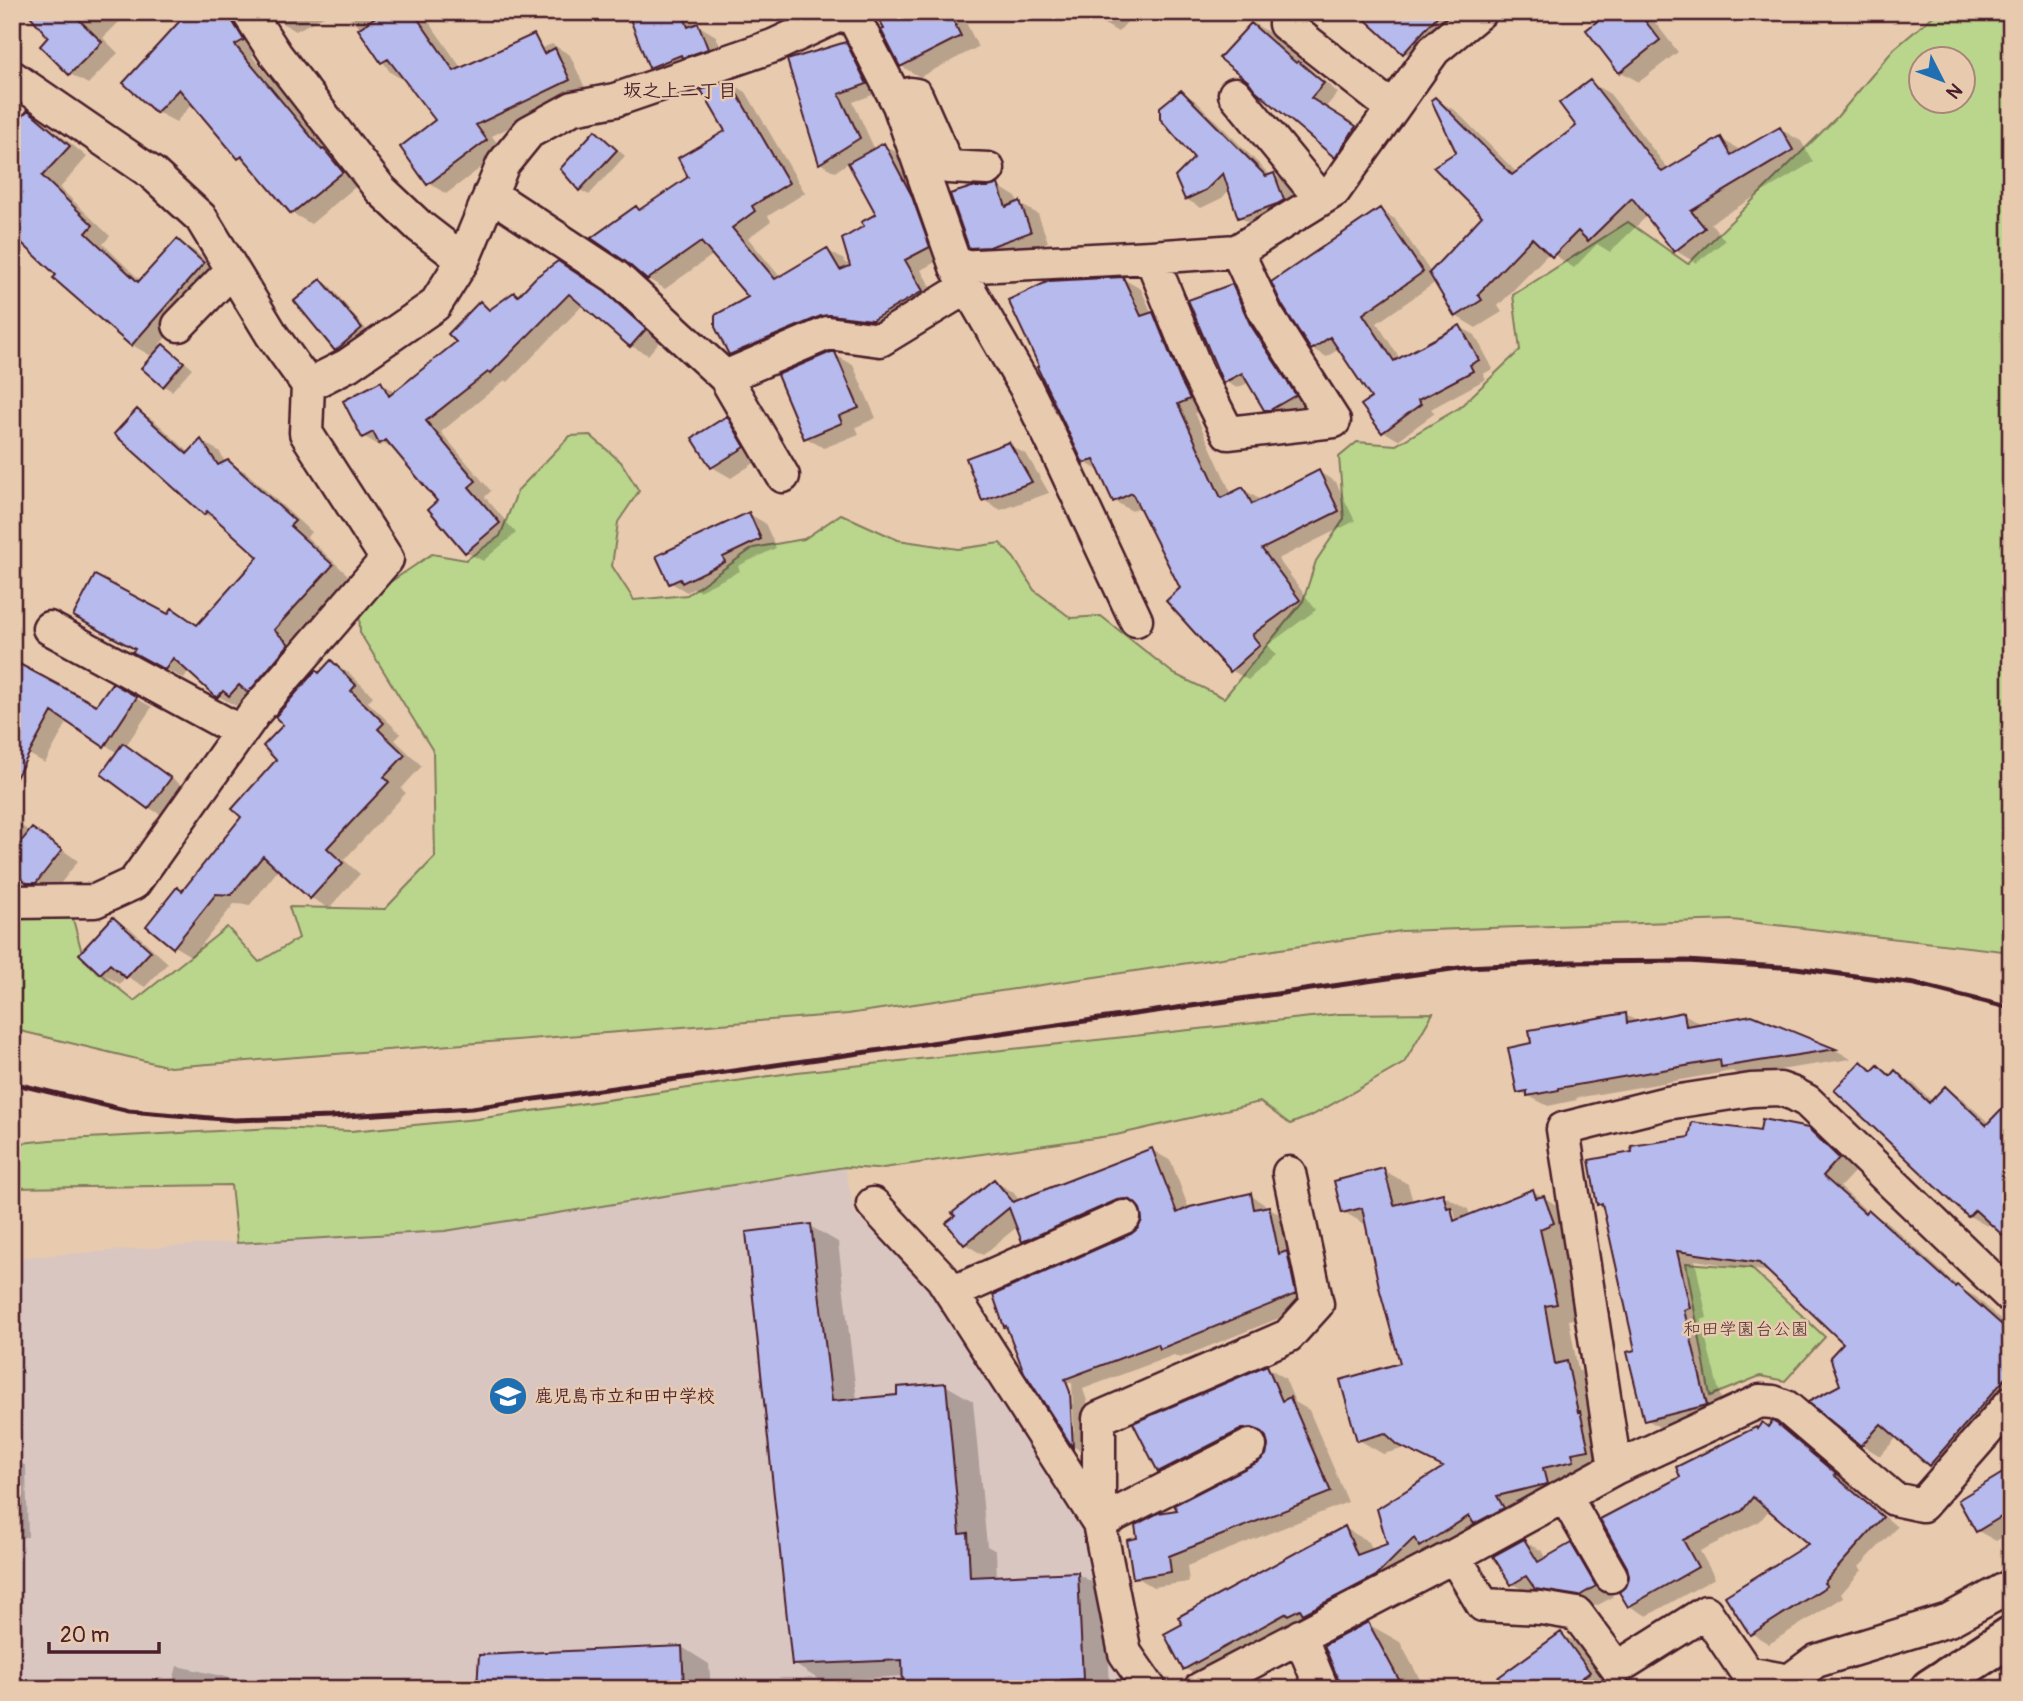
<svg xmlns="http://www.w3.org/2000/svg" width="2023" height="1701" viewBox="0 0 2023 1701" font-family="Pangolin,'Klee One',sans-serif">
  <rect width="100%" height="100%" fill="#e8cbaf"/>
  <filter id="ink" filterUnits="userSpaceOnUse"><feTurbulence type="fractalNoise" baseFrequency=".0143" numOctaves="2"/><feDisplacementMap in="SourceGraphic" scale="14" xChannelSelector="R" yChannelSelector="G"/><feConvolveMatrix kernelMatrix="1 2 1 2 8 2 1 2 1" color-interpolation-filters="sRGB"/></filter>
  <g filter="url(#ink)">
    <path fill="#d9c6c1" d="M845,1167l10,47 77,72 166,259 -2,44 13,74 17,26h-1114v-431l207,-15 214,-10z"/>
    <path fill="#bad58c" stroke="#827a5c" stroke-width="2" fill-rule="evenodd" d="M1938,12h73v940l-279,-32 -331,11 -553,83 -678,53 -158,-38v-113l58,-8 14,52 50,41 93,-74 32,35 40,-24 -10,-31 96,2 50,-52 -2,-106 -73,-118 -1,-30 73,-49 34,6 34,-24 18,-46 52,-54 20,-1 31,27 18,29 -21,31 -6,44 22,34 53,-5 66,-47 51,-9 37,-25 57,26 60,9 42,-6 14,15 20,32 37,28 30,-2 73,58 50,24 79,-97 13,-40 28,-42 -5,-62 18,-15 39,3 63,-37 61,-58 -7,-55 115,-73 60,42 149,-147 57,-68zM1922,60h42v42h-42z
      M1433,1013l-29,50 -91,52 -23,9 -30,-22 -144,33 -240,34 -31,-2 -400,64 -208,12 -6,-58 -219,3v-44l38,-4 223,-12 78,3 126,-12 320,-47 542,-58z
      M1686,1263l65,5 74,69 -40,44 -25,-5 -50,20z"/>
    <path fill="#0003" fill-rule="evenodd" d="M29,12h100l-26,26 15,15 -30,31 -18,-10 -19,-37z
      M184,12h40l31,29 6,9 -9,6 85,103 23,24 -49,41 -19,-11 -39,-47 -14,-8 -46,-55 -17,19 -19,-10 23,-88 -4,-3z
      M272,12h59l-35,19 -18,-10z
      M349,12h73l40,57 30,-1 60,-24 18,11 16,35 -94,46 11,15 -57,43 -17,-11 8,-62 -29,-38 -18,-11z
      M635,12h47l7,4 2,5 25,15 9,23 -56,18 -19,-10z
      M786,12h34l-18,9z
      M902,12h59l17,35 -58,30 -19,-11 -15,-36z
      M1090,12h46l-18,20 -19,-11z
      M1374,12h95l-47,50 -18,-10z
      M1612,12h35l31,40 -39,30 -18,-10z
      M1253,23l15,9 70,61 -13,15 46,28 -20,30 -15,-9 -86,-76 -29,-23z
      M845,44l16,8 20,40 -28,10 22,48 9,-5 17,10 44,102 -24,13 17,30 -48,29 -142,35 -17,-10 19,-56 -36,-44 -49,35 -17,-10 -12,-71 5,3 50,-34 36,-45 2,-50 17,10 59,101 -37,23 3,5 -23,17 33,40 46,-28 17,10 5,8 3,-1 14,-40 12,-12 -29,-53 -14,10 -15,-9z
      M1590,82l20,12 59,76 52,-31 21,12 38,-22 21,12 12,21 -102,61 14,18 -29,22 -20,-12 -28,-36 -38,37 -13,-8 -23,24 -24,-16 -52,54 4,6 -26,16 -20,-12 -20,-34 -59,41 23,36 60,-32 15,8 18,34 -10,5 3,5 -55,30 4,4 -37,27 -15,-9 -9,-33 -34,-50 -13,9 -15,-8 68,-139 15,9 36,54 54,-57 -50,-117 21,12 61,62 61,-47z
      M1181,92l15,9 75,75 3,-1 16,9 9,25 -44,17 -16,-9 -9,-28 -8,9 -21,10 -15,-9 10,-41z
      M28,112l18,11 41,34 -27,31 50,48 -7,8 38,37 36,-40 19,11 25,23 -61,69 12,7 20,17 -20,23 -8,-5 -11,-29 -21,-12 -73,-70z
      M596,132l8,5 21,19 -36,39 -9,-5 -18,-21z
      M998,186l18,11 2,6 20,11 10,28 -40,15 -19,1 -19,-11 18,-58z
      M576,273l46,30 39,37 -13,15 -17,-9 -47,-42 -76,78 -3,-2 -64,52 50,59 -6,6 31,36 -33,28 -17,-9 -26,-51 -43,-49 -13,-8 -4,2 -17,-10 18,-53 15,9 63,-50 21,-38 11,6 23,-16 6,3z
      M1123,279l18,10 11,25 19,10 35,84 -11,5 37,82 11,-6 19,12 57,-29 17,10 19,39 -77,38 38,51 -48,35 8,10 -28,25 -17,-10 -49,-81 -41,-83 -9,5 -18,-10 -13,-29 -17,-10z
      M321,281l9,5 40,48 -26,21 -8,-5z
      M1232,286l12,7 63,109 -24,14h-5l-13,-7 -15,-27 -13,6 -13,-7z
      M834,354l19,11 23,53 -20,9 3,7 -35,14 -18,-10z
      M138,411l17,10 35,32 11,-12 18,10 7,12 2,-1 18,10 65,60 -4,5 42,39 -58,65 15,14 -58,50 -7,-4 -5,5 -18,-10 -29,-26 -5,9 -32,-17 16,-46 31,10 62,-69 -38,-33 -18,-10 -88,-80z
      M727,418l18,11 17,29 -31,20 -19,-11z
      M1008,444l19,11 22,38 -48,17 -18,-10z
      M749,514l16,9 11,25 -38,18 2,5 -41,20 -5,-3 -7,4 -16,-9z
      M12,662l85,46 15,-23 40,22 -27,40 17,9 46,34 -21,28 -18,-10 -46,-34 15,-21 -50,-32 -23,42 -33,-18z
      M331,663l18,10 24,23 -5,6 33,32 -6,6 27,26 -21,23 5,4 -62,67 16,14 -31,34 -18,-10 -32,-29 -29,36 -16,-1 -42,53 -18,-11 9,-54 60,-76 35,-56 8,-35 34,-51z
      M12,819l18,13 2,-2 17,10 29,21 -24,31 -7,1 -35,-23z
      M113,919l19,11 36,33 -23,24 -19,-11 -6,8 -19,-11 -20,-19z
      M1684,1014l19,11 49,-8 84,33 15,9 -110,17 -9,-5 -156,27 1,2 -29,6 -29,-15 106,-76 14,7z
      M1862,1064l12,7 4,-4 15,8 2,-3 18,11 20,19 12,-14 18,11 27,25 1,98 -4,4 -18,-10 -132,-126z
      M1808,1129l19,11 30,29 -17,18 28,25 19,10 74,67 15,8 35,32v74l-64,71 -19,-10 -30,-28 -18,20 -18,-11 -20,-59 4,-44 -76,-70 -75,-12 12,58 -6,2 24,95 -61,15 -18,-11 -9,-68 -32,-143 -6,-4 162,-71z
      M1152,1150l19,11 18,48 61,-14 37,24 27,85 -134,54 -6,-3 -91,34 5,15 3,52 -17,-9 -48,-76 106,-136 8,-6 4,-9 -2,-11 -5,1 -95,41 -18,-10 -6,-15 -35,29 -18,-11 29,-63 19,11 7,9zM1068,1383h4l2,49 -4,-4z
      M1383,1170l25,14 5,18 30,-7 25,14 2,8 63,-26 35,21 10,25 -15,5 18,75 -12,3 9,50 13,7 22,86 -404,219 -25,-14 161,-140 24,14 4,9 16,-5 56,-78 -39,-20 -23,6 -24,-14 43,-76 -34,-138 -24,-14zM1450,1210h4l4,19 -4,1z
      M810,1226l28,16 19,158 42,-4 46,-11 28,16 14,145 9,5 1,27 81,-4 28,16 4,99h-205l-1,-13 -83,5 -27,-17z
      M1267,1367l18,11 10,24 14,8 39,92 -161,64 2,16 -36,5 -18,-11 4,-36 40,-28 80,-48 8,-8 3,-8 -2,-10 -6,1 -85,43 -18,-11z
      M1776,1425l19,11 58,49 -2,2 46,40 -38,40 3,3 -21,24 3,3 -75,47 -18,-11 59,-89 -40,-35 -10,12 -60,30 15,27 -68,38 -18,-10 140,-178z
      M12,1459l14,7 2,71 -16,1z
      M2011,1470v62l-15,9 -18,-10z
      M1524,1541l18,10 5,8 24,-14 19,11 23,41 -15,8 -43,-6 -16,-9 -8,5 -18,-11z
      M1368,1624l32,18 25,47h-83l-1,-8z
      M1561,1634l32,18 26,37h-136z
      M682,1647l27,17 2,25h-232z
      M177,1666l104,23h-110z"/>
    <path fill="#b7baec" stroke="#4a1f2b" stroke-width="2" d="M27,12h44l31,30 -33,33 -29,-29 8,-9z
      M188,12h42l3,10 11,18 -9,5 87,105 2,-1 19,23 -52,42 -49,-58 -4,3 -59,-70 -23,24 -33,-30z
      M383,12h30l41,59 80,-37 10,20 11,-6 15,32 -94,45 11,15 -60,45 -27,-38 35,-27 -47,-61 -7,4 -23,-34z
      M646,12h36l6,15 10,-4 10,26 -26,9 -1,-3 -32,13 -19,-49z
      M899,12h50l12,24 -61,31 -19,-37 3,-1 -4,-7z
      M1357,12h84l-38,42z
      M1609,12h29l22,28 -41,33 -33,-43z
      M1251,23l45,40 2,-2 26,22 -13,15 45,28 -21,32 -80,-68 -6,-8 -30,-24z
      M846,42l21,42 -28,10 21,44 -41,26 -32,-104z
      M729,80l60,103 -37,23 3,5 -23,17 43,51 52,-31 13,22 10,-4 -8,-27 22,-13 -3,-4 15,-8 -28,-51 36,-20 27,51 19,53 -25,13 18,31 -51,29 -42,-5 -9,1 -92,39 -14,-28v-12l33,-18 -47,-55 -54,38 -21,-18 -35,-24 45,-32 3,4 49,-33 -10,-19 47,-27 -24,-41z
      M1590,80l72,92 59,-35 10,18 49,-28 13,23 -102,61 14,17 -31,24 -42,-54 -44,43 -10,-10 -26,26 -20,-19 -54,56 4,6 -27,17 -26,-44 53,-57 -49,-49 23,-15 -25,-52 4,-3 77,78 64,-49 -17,-23z
      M1181,90l85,86 8,-3 10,27 -7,4 -39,14 -15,-45 -17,17 -21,10 -10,-23 19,-19 -34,-39v-12z
      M28,110l42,36 -28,30 51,49 -7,8 52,49 39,-43 27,24 -73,83 -78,-68 3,-3 -44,-41v-107z
      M595,130l22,20 -38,41 -19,-22z
      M998,184l8,23 14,-6 11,31 -42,15 -20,1 -19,-54 22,-7h16z
      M1380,208l43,64 -60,42 31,47 66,-36 19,35 -9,5 3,6 -55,29 3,4 -39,29 -21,-28 10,-7 -41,-61 -19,13 -29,-45 -11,-23z
      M558,261l47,31 41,37 -16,18 -61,-53 -79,80 -2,-2 -62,49 50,60 -7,6 31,36 -35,30 -37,-44 9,-8 -51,-61 -7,4 -6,-12 -11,6 -19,-37 38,-20 8,15 67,-54 -8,-8 32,-33 9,9 25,-18 4,4 18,-19z
      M1123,277l18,39 12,-4 27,67 10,20 -12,5 43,94 22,-11 9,17 67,-34 20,41 -77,38 38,51 -48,35 8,10 -30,27 -64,-71 14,-13 -48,-95 -19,9 -19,-42 -11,3 -46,-96 2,-1 -31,-66 41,-19z
      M321,279l41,49 -27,23 -41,-50z
      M1232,284l18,40 46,71 -26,15h-6l-22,-37 -19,10 -35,-83z
      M163,344l21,18 -21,25 -22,-19z
      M831,352h4l24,56 -20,8 3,7 -38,16 -27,-64z
      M137,409l50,45 14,-15 17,26 10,-5 67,61 -5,5 43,39 -59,65 15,14 -41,49 -9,-8 -10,11 -6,-5 -6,7 -44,-40 -8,12 -33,-18 3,-3 -62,-33 22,-41 73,39 4,-6 25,17 61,-68 -51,-46 -3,4 -90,-81z
      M727,416l18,31 -34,21 -19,-30z
      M1009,442l23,40 -50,19 -16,-43z
      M749,512l12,27 -38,18 2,5 -43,21 -2,-4 -11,5 -13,-28z
      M12,660l84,45 16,-22 25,14 -33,50 -52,-35 -40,73z
      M331,660l25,25 -5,6 33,32 -6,6 27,26 -21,22 5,5 -62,66 16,15 -33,36 -47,-43 -32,39 -15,-1 -43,54 -27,-22 31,-39 5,4 59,-74 -9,-8 44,-49 -13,-14 20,-21 -8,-8 41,-47 3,3z
      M123,743l48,35 -23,31 -47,-35z
      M32,828l30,22 -26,33h-9l-15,-11v-19z
      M113,917l38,34 -25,27 -16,-14 -10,10 -21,-20z
      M1684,1012l2,14 66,-11 84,34 -115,18 -1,-7 -161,28v2l-32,6v-5l-10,2 -9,-45 23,-5 -2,-13 97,-17 1,10z
      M1861,1061l11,10 6,-6 12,11 5,-6 34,33 16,-17 41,39 25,-26v144l-36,-33 -7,7 -134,-127z
      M1762,1119l46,9 31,30 -16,18 42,37 3,-4 87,78 2,-2 54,48v39l-82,94 -48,-42 -20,22 -53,-44 32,-17 -10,-28 13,-14 -84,-80 -82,-12 13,57 -6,2 23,95 -63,16 -17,-69 8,-2 -33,-147 -5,2 -8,-45 43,-8 -1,-6 58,-9 3,-15 68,9z
      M1152,1148l25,65 13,-6 61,-14 3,16 15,-3 10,48 8,-3 9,43 -136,55 -2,-5 -93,35 5,13 3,56 -49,-76 -18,-46 -2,1 -11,-32 138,-61 7,-6 4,-8 -2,-11 -6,-7 -7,-3 -10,1 -95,42 -13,-34 -45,37 -18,-22 9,-7 -3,-3 42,-34 19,23z
      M1384,1168l10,37 49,-12 4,15 4,-1 3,14 79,-32 3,9 8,-2 10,27 -14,6 17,75 -12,2 10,58 12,-3 11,51 2,-1 9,39 -17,3 2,8 -31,7 4,16 -50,12 7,12 -30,16 -5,-8 -49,31 -6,-9 -38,38 -73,38 -3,-5 -12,6 -1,-2 -104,57 -19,-36 18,-10 -4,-7 167,-91 12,29 30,-11 -10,-35 66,-42 -45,-22 -13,-12 -28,8 -17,-61 60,-17 -20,-72 -18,-83 -20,5 -8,-32z
      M811,1224l21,177 65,-6v-8l49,-4 14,151 8,-1 2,44 108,-5 5,107 -22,1v7l-45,2h-113l-1,-29 -110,5 -46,-433z
      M1267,1365l15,36 8,-4 41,95 -162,64 2,16 -38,6 -6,-38 10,-2 -2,-13 23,-12 19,-3 -3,-5 84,-43 8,-7 2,-9 -2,-9 -5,-6 -9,-3 -10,1 -84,43 -25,-49z
      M1772,1421l4,2 60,51 -2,1 49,42 -59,66 3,3 -77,49 -25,-39 83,-52 -55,-47 -11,14 -59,29 15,27 -70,40 -9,-15 8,-7 2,-8 -2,-10 -27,-48 80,-42 -4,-10 80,-40 1,2 5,-7 6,5z
      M2011,1468v43l-35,21 -18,-32z
      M1524,1539l14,23 33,-19 25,43 -17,10 -44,-7 -9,-13 -15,9 -18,-29z
      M1368,1622l36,67h-62l-18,-44z
      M1561,1632l29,40 -23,17h-85z
      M682,1646l2,43h-207l2,-34z"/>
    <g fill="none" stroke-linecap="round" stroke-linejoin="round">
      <g stroke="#4a1f2b" stroke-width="37">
        <path id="minor" d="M248,12l28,43 104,134 39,37 44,34
          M851,12l48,93 57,162 70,121 31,63 79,169
          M1285,24l107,84
          M12,77l140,96 49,45 71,117 36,50 40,-20 87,-60 28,-45 40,-96 26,-32 44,-24 42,-8 158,-54 73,-34
          M910,94l6,1 32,72 40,2
          M1235,94l86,105
          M490,194l126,83 109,100 103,-44 52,7 87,-53
          M1151,257l46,115 31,61 106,-12 -68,-107 -29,-63
          M956,267l195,-10 86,-6 97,-60 100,-141 46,-38
          M179,325l53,-55
          M725,377l58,99
          M49,628l192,104
          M12,902l83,-1 39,-18 121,-171 132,-153 -81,-126 2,-48
          M873,1204l69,74 157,245 26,130 25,36
          M952,1293l172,-76
          M1250,1446l-151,77v-105l189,-82 29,-32 -28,-131
          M1615,1468l-52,-339 104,-26 84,-13 29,-1 14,5 13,7 204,196
          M1565,1496l46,80
          M1454,1556l29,49 58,3 36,6 40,54 89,-56 41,61 42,8 5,8
          M1300,1636l22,53
          M1789,1681l27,-20 133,-41 62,-34
          M1200,1689l254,-133 161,-88 145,-67 13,1 13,5 108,92 28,6 89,-102"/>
      </g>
      <g stroke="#4a1f2b" stroke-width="44">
        <path id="secondary" d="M1930,1689l81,-53"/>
      </g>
      <use href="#minor" stroke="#e8cbaf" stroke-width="32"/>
      <use href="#secondary" stroke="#e8cbaf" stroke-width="38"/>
      <path stroke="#4a1f2b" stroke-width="5" d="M12,1083l117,28 105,9 97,-3 141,-9 994,-141 105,-5 116,-1 109,7 119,16 96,24"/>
    </g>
  </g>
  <defs>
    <g id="school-disc" transform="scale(2.0125)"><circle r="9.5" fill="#1f6fb2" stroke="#e8cbaf"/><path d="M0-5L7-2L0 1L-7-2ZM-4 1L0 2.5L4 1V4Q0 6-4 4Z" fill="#fff"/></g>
  </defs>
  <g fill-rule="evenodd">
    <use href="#school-disc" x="508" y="1396"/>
  </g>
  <g text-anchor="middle" stroke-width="5" stroke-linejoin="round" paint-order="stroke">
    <g font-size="18" fill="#553135" stroke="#e8cbaf">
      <text x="1746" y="1335">和田学園台公園</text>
    </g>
    <g font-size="18" font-weight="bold" fill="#4a1f2b" stroke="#e8cbaf" text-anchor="start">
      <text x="535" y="1402">鹿児島市立和田中学校</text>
    </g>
    <g font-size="19" font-weight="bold" fill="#4a1f2b" stroke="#e8cbaf">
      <text x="680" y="97">坂之上二丁目</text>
    </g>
  </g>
  <rect width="2023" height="1701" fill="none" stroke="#e8cbaf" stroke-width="42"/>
  <rect x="21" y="21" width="1981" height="1659" fill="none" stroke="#4a1f2b" stroke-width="2.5" filter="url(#ink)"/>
  <g transform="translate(1942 80) rotate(132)"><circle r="33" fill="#e8cbaf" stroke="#a9867a" stroke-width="2"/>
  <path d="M0-5L12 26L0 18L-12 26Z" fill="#1f6fb2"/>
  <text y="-10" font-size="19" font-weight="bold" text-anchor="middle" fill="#4a1f2b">N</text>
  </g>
  <path d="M49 1642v10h110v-10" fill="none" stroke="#4a1f2b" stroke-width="3.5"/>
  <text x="60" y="1642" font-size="21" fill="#4a1f2b" stroke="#e8cbaf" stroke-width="5" paint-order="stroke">20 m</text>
</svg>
